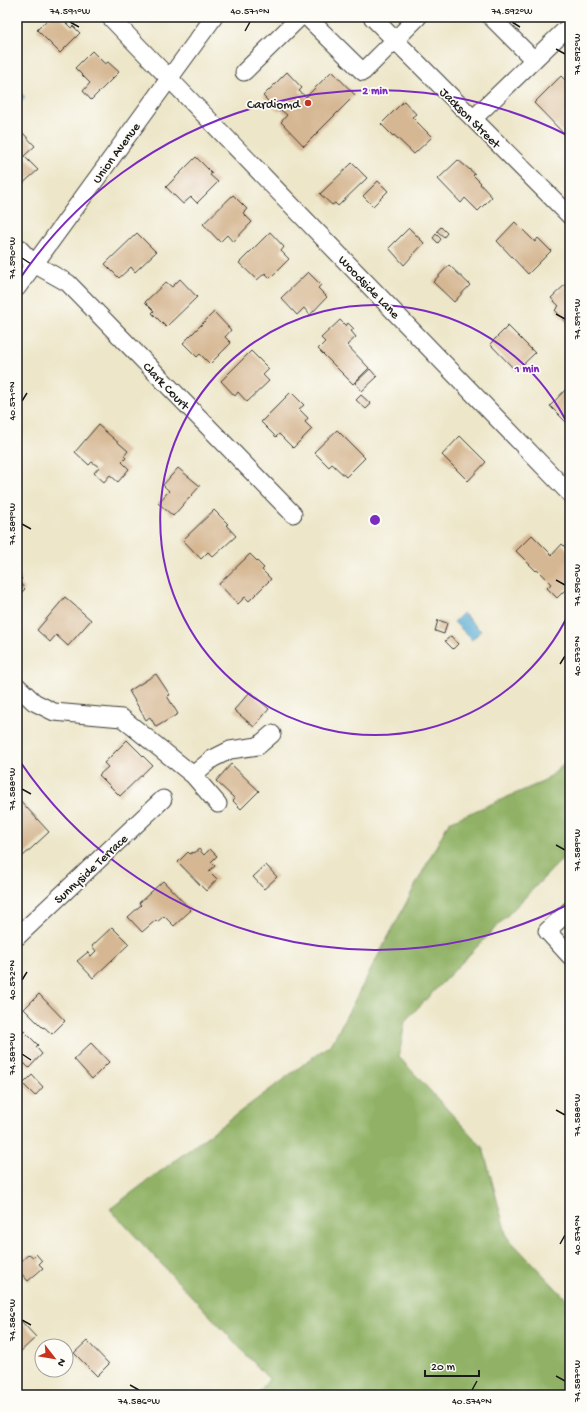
<svg xmlns="http://www.w3.org/2000/svg" width="587" height="1412" viewBox="0 0 587 1412" font-family="'Gochi Hand',sans-serif">
  <rect width="100%" height="100%" fill="#fdfcf7"/>
  <filter id="ink" filterUnits="userSpaceOnUse"><feTurbulence type="fractalNoise" baseFrequency=".025" numOctaves="2"/><feDisplacementMap in="SourceGraphic" scale="8" xChannelSelector="R" yChannelSelector="G"/><feConvolveMatrix kernelMatrix="1 2 1 2 8 2 1 2 1" color-interpolation-filters="sRGB"/></filter>
  <filter id="wash" filterUnits="userSpaceOnUse"><feTurbulence type="fractalNoise" baseFrequency=".012" numOctaves="4" result="noise"/><feDisplacementMap in="SourceGraphic" scale="16" xChannelSelector="R" yChannelSelector="G"/><feGaussianBlur stdDeviation="0.9" result="paint"/><feColorMatrix in="noise" values="0 0 0 0 0 0 0 0 0 0 0 0 0 0 0 0 0 1.4 0 .05"/><feComposite in="paint" operator="in"/></filter>
  <g filter="url(#wash)">
    <rect width="100%" height="100%" fill="#ede6c9"/>
    <path fill="#91b266" stroke="#566741" d="M570,759v92l-165,170 -6,36 84,91 24,89 63,66v92h-313l12,-16 -159,-170 222,-166 117,-221 96,-41z"/>
    <path fill="#56aad2" stroke="#396377" d="M17,88l8,10 -7,6 -1,-1z
      M463,613l18,18 -9,9 -18,-18z"/>
    <g id="blocks">
      <path fill="#d6b793" d="M50,17h10l11,11 2,-2 7,7 -20,20 -23,-23z
        M92,51l13,13 3,-2 11,10 -28,28 -8,-9 7,-8 -15,-15z
        M332,71l23,24 -51,51 -23,-24 6,-7 -6,-5 -2,2 -16,-16 24,-24 15,16 -3,3 7,6z
        M561,76l9,9v55l-36,-37z
        M404,101l12,13 -4,3 20,20 -18,17 -20,-19 -1,1 -12,-12z
        M22,132l13,14 -11,10 14,14 -18,16 -3,-3v-45z
        M196,157l16,16 -2,2 8,7 -21,21 -6,-6 -8,7 -17,-17z
        M458,160l17,14 -2,1 8,8 -1,1 12,13 -14,14 -13,-13 -4,5 -23,-24z
        M352,163l15,15 -29,28 -3,-3 -3,2 -12,-11z
        M378,181l10,10 -15,15 -10,-10z
        M233,195l14,14 -4,4 9,9 -19,20 -6,-7 -7,7 -17,-18z
        M515,222l20,20 3,-4 13,13 -23,23 -31,-33z
        M441,227l6,6 -3,4 -7,-6z
        M409,228l15,15 -20,22 -15,-17z
        M270,232l14,15 -3,4 8,8 -19,19 -5,-5 -8,7 -18,-17z
        M137,233l19,19 -21,20 -4,-5 -12,11 -14,-14z
        M436,234l5,5 -3,4 -5,-5z
        M449,265l21,20 -16,17 -21,-20z
        M308,272l13,13 -3,3 9,9 -17,18 -6,-7 -7,7 -16,-17z
        M180,279l17,18 -31,30 -14,-14 2,-2 -9,-9 21,-20 6,5z
        M570,280v43l-2,2 -13,-15 4,-4 -8,-8z
        M214,312l17,18 -6,7 6,6 -21,21 -10,-10 -3,3 -14,-14z
        M340,320l6,6 2,-3 6,6 -3,2 5,6 -9,8 22,23 -16,16 -35,-35 7,-7 -4,-4z
        M508,326l27,27 -19,18 -26,-27z
        M251,351l18,18 -6,6 6,6 -22,21 -9,-10 -3,4 -14,-15z
        M370,369l7,8 -15,14 -7,-8z
        M567,388l3,3v35l-20,-20z
        M291,392l13,13 -5,4 9,9 -3,4 7,7 -19,19 -14,-14 -3,3 -15,-15z
        M361,395l10,9 -5,5 -10,-9z
        M98,425l30,26 -4,5 2,2 -4,4 7,7 -11,13 -8,-7 -6,7 -10,-9 5,-6 -7,-5 -3,3 -14,-13z
        M337,430l28,28 -19,19 -14,-13 -3,3 -15,-15z
        M460,436l26,26 -18,19 -26,-26z
        M178,468l22,18 -27,30 -15,-13 11,-12 -6,-6z
        M214,510l14,14 -2,1 10,11 -23,21 -5,-5 -7,7 -18,-19z
        M532,535l20,20 10,-11 8,8v33l-13,13 -10,-10 4,-4 -14,-14 -1,1 -20,-20z
        M250,554l14,14 -2,2 9,9 -22,22 -4,-4 -7,7 -19,-20z
        M17,574l5,5 -3,3 6,7 -8,8z
        M65,597l26,23 -23,26 -12,-11 -6,7 -13,-12z
        M438,620l9,3 -3,11 -9,-3z
        M451,636l7,8 -5,5 -8,-8z
        M156,674l14,21 -3,1 11,18 -22,13 -6,-10 -4,3 -17,-29z
        M250,692l19,17 -15,18 -20,-17z
        M127,740l25,25 -32,31 -21,-21 9,-8 -4,-4z
        M231,764l28,27 -18,18 -8,-8 2,-2 -19,-18z
        M17,797l32,35 -27,25 -5,-5z
        M199,849l5,6 6,-6 7,7 -6,6 4,4 -6,5 8,8 -11,12 -28,-29 10,-10 2,2 3,-2 1,1z
        M266,865l11,12 -13,12 -11,-12z
        M163,881l28,29 -17,16 -10,-10 -7,6 -1,-2 -14,12 -14,-15 13,-12 -2,-2z
        M112,927l17,17 -36,34 -16,-17 11,-9 3,4 5,-5 -4,-5z
        M39,994l26,27 -13,13 -8,-7 -1,1 -19,-19z
        M17,1030l4,5 3,-4 14,14 -2,2 6,7 -13,14 -12,-12z
        M91,1043l18,19 -17,17 -18,-20z
        M32,1075l11,12 -8,9 -12,-12z
        M29,1254l4,3 3,-3 6,7 -3,3 4,4 -15,13 -11,-12v-4z
        M21,1321l15,16 -19,18v-30z
        M87,1341l22,23 -12,12 -23,-23z"/>
    </g>
  </g>
  <g filter="url(#ink)">
    <use href="#blocks" fill-opacity="0" stroke="#3b3a36" stroke-width="1"/>
    <g fill="none" stroke-linecap="round" stroke-linejoin="round">
      <g stroke="#3b3a36" stroke-width="19">
        <path id="minor" d="M110,17l460,477
          M307,17l56,55 55,-55
          M372,17l198,199
          M491,17l43,43
          M244,72l56,-55
          M473,119l97,-94
          M17,246l17,18 34,19 225,231
          M17,288l197,-271
          M17,686l17,16 20,10 68,6 71,57 19,-16 18,-9 28,-4 14,-12
          M193,775l25,29
          M570,910l-23,21 23,25
          M17,937l146,-138"/>
      </g>
      <use href="#minor" stroke="#fff" stroke-width="17"/>
    </g>
  </g>
  <path fill="none" stroke="#1c1c1c" stroke-width="1.5" d="M70,22l9,5M512,22l8,5M245,31l5,-9M556,49l9,5M22,258l9,6M556,314l9,5M22,401l5,-8M22,524l9,5M556,580l9,5M560,664l5,-8M22,789l9,5M556,845l9,5M22,980l5,-8M22,1054l9,6M556,1110l9,5M560,1244l5,-9M22,1320l9,5M556,1376l9,5M130,1385l9,5M472,1390l5,-9"/>
  <g fill="none" stroke="#7b2cbf" stroke-width="2">
    <path d="M570 611A215 215 0 1 1 570 429"/>
    <path d="M567 905A430 430 0 0 1 19 760M19 280A430 430 0 0 1 567 135"/>
  </g>
  <circle fill="#c8321e" stroke="#fdfcf7" stroke-width="1.5" cx="308" cy="103" r="4"/>
  <g text-anchor="middle" stroke-width="3.5" stroke-linejoin="round" paint-order="stroke">
    <g font-size="13" fill="#1c1c1c" stroke="#fdfcf7" text-anchor="end">
      <text x="300" y="108">Cardiomd</text>
    </g>
    <g font-size="13" fill="#1c1c1c" stroke="#fdfcf7">
      <text transform="translate(471 117) rotate(45)" y="5">Jackson Street</text>
      <text transform="translate(115 152) rotate(-54)" y="5">Union Avenue</text>
      <text transform="translate(370 286) rotate(46)" y="5">Woodside Lane</text>
      <text transform="translate(167 385) rotate(46)" y="5">Clark Court</text>
      <text transform="translate(90 868) rotate(-43)" y="5">Sunnyside Terrace</text>
    </g>
  </g>
  <circle cx="375" cy="520" r="6" fill="#7b2cbf" stroke="#fdfcf7" stroke-width="2"/>
  <g font-size="12" text-anchor="middle" font-weight="bold" fill="#7b2cbf" stroke="#fdfcf7" stroke-width="3.5" stroke-linejoin="round" paint-order="stroke">
    <text x="375" y="94">2 min</text>
    <text x="527" y="372">1 min</text>
  </g>
  <rect width="587" height="1412" fill="none" stroke="#fdfcf7" stroke-width="44"/>
  <g transform="translate(54 1358) rotate(121)"><circle r="19" fill="#fdfcf7" stroke="#a3a29f"/>
  <path d="M0-3L7 15L0 10L-7 15Z" fill="#c8321e"/>
  <text y="-6" font-size="11" font-weight="bold" text-anchor="middle" fill="#1c1c1c">N</text>
  </g>
  <path d="M425 1370v6h54v-6" fill="none" stroke="#1c1c1c" stroke-width="2"/>
  <text x="431" y="1370" font-size="12" fill="#1c1c1c" stroke="#fdfcf7" stroke-width="3" paint-order="stroke">20 m</text>
  <rect x="22" y="22" width="543" height="1368" fill="none" stroke="#1c1c1c" stroke-width="1.5"/>
  <g font-size="10" text-anchor="middle" fill="#1c1c1c">
    <text x="70" y="14">74.591°W</text>
    <text x="250" y="14">40.571°N</text>
    <text x="512" y="14">74.592°W</text>
    <text transform="translate(576 54) rotate(-90)" y="4">74.592°W</text>
    <text transform="translate(11 258) rotate(-90)" y="4">74.590°W</text>
    <text transform="translate(576 319) rotate(-90)" y="4">74.591°W</text>
    <text transform="translate(11 401) rotate(-90)" y="4">40.571°N</text>
    <text transform="translate(11 524) rotate(-90)" y="4">74.589°W</text>
    <text transform="translate(576 585) rotate(-90)" y="4">74.590°W</text>
    <text transform="translate(576 656) rotate(-90)" y="4">40.573°N</text>
    <text transform="translate(11 789) rotate(-90)" y="4">74.588°W</text>
    <text transform="translate(576 850) rotate(-90)" y="4">74.589°W</text>
    <text transform="translate(11 980) rotate(-90)" y="4">40.572°N</text>
    <text transform="translate(11 1054) rotate(-90)" y="4">74.587°W</text>
    <text transform="translate(576 1115) rotate(-90)" y="4">74.588°W</text>
    <text transform="translate(576 1235) rotate(-90)" y="4">40.574°N</text>
    <text transform="translate(11 1320) rotate(-90)" y="4">74.586°W</text>
    <text transform="translate(576 1381) rotate(-90)" y="4">74.587°W</text>
    <text x="139" y="1404">74.586°W</text>
    <text x="472" y="1404">40.574°N</text>
  </g>
</svg>
